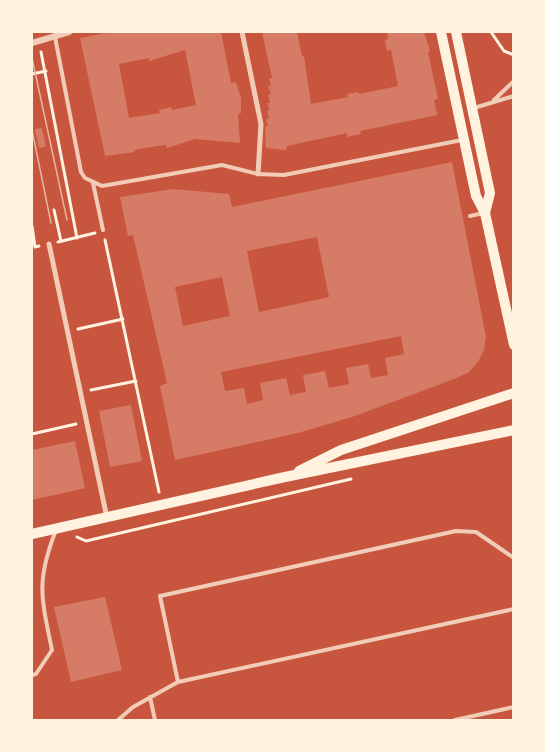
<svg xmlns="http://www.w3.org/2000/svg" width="545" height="752" viewBox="0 0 545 752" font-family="Poppins,sans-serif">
  <rect width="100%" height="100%" fill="#c8553d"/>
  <path fill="#d67c66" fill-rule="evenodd" d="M111,32h110l10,51 5,-1 5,16v15l-3,1 2,29 -45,-4 -28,9 -1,-3 -15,2 -17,3 1,2 -30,4 -25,-118zM185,50l11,55 -24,5 -1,-3 -12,3 1,3 -31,5 -10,-54 30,-6v3z
    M262,32h35l5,24h2l7,48 37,-7 -1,-3 11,-2 1,2 39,-8 -7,-36 -4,1 -2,-11 3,-1 -1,-7h37l6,19 -2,1 10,47 -4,1 3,15 -77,16 1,3 -14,3v-4l-60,13 -1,4 -20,-2 -1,-21 3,-1 -2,-7 3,-1 -2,-7 3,-1 -3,-7h3l-2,-8 3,-1 -3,-8h3l-2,-7 3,-1z
    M42,128l4,19 -7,1 -4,-19z
    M452,162l34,175 -2,13 -6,12 -10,11 -14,6 -99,37 -57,17 -123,27 -15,-74 7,-3 -34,-148 -5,1 -8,-39 53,-8 56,5 3,13zM317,237l12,60 -70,15 -12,-61zM222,277l8,39 -47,10 -8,-39zM401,336l3,18 -19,4 3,17 -17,3 -3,-14 -22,4 3,16 -20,4 -4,-17 -22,4 3,17 -16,3 -4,-17 -26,5 3,17 -16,4 -3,-16 -19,3 -4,-19z
    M131,405l11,56 -32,6 -11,-56z
    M75,441l10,47 -53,12v-50z
    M105,597l17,73 -51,12 -17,-75z"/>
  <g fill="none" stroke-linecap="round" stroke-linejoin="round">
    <path stroke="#fff3e0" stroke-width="3" d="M491,32l13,19 10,4
      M41,52l36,186
      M32,74l14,-3
      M54,210l7,31
      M32,226l3,21 4,-1
      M105,240l54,252
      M58,242l37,-9
      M78,329l45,-10
      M91,390l45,-9
      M32,434l44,-10
      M77,537l9,4 265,-62"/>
    <path stroke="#f1ccb7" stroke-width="4" d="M55,37l26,135 4,6 17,8 120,-21 36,9 26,1 178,-35
      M494,100l20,-19
      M474,108l40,-12
      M93,183l10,47
      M470,216l14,-3
      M514,558l-38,-26 -20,-1 -296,65 18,86 336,-73
      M32,675l4,-1 16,-24c-11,-53 -16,-69 4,-120
      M150,697l5,23
      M118,720l15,-13 45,-25
      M455,720l59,-13"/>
    <path stroke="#f1ccb7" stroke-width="5" d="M242,32l19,92 -3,50
      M49,244l58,274"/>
    <path stroke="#f1ccb7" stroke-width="6" d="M32,43l37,-11"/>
    <path stroke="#fff3e0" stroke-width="10" d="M441,32l35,164 9,17 29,132
      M456,32l34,161 -5,20
      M299,471l42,-21 173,-57
      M32,534l253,-57 229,-47"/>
    <path stroke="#e9b49f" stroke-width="1.5" d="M32,58l35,162
      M32,130l19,93"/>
  </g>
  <rect width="545" height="752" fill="none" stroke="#fff3e0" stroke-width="66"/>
</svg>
